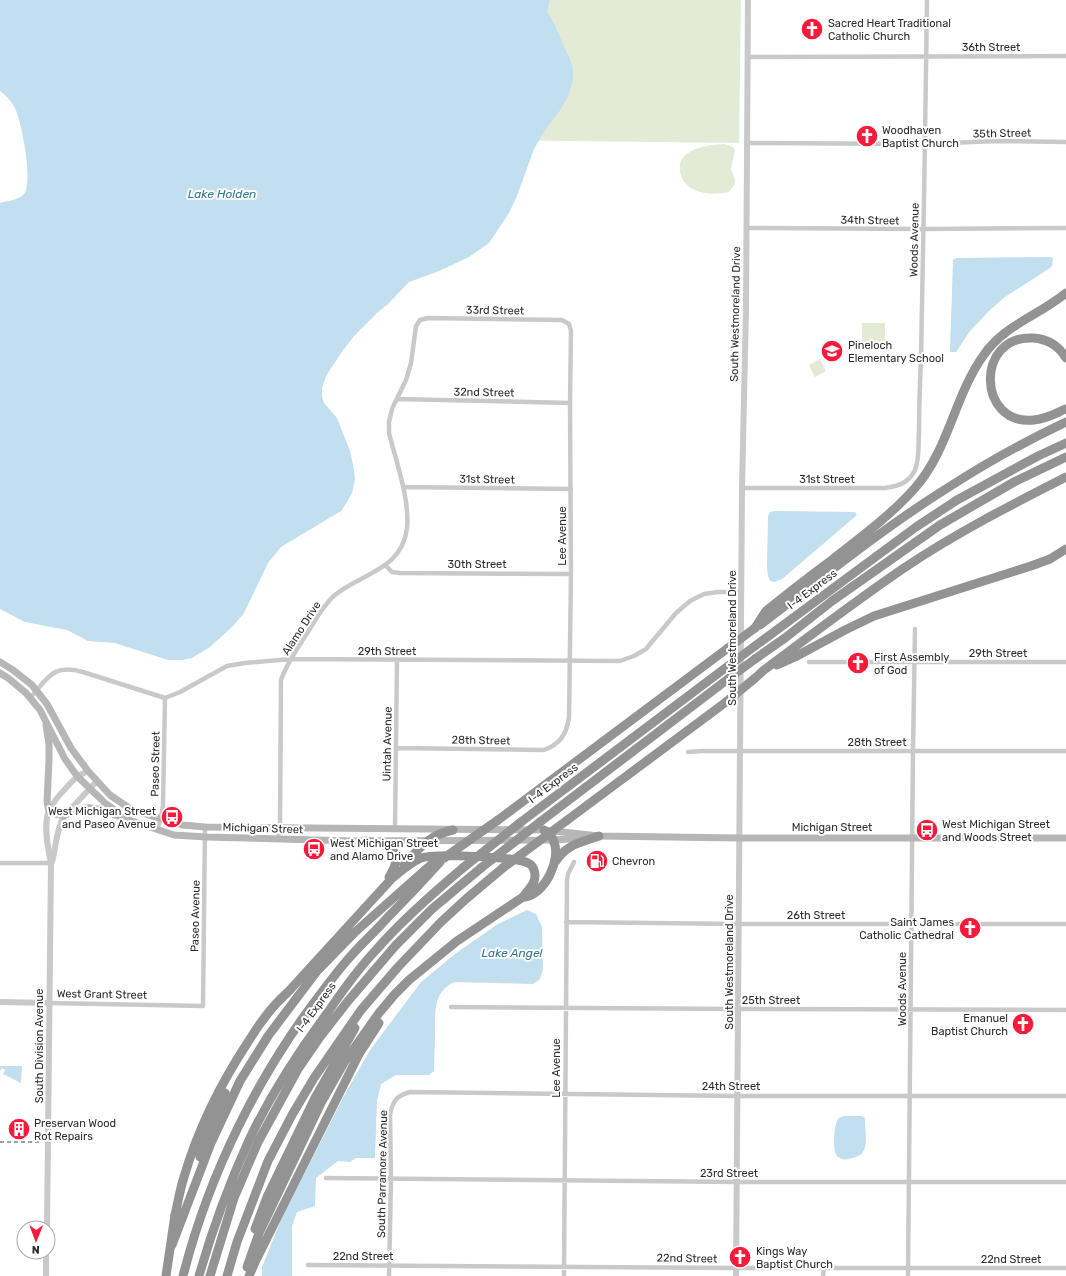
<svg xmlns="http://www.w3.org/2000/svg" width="1066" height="1276" viewBox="0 0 1066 1276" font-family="Rubik,sans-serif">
  <rect width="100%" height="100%" fill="#fff"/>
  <path fill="#e3ebd7" d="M403,0h338l-2,143 -337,-4z
    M724,144l9,3 2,3 -4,19 4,11v4l-6,8c-12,2 -23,3 -34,-2 -15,-6 -22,-27 -7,-37 11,-7 23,-8 36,-9z
    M862,323h23v25h-23z
    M820,359l6,12 -11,6 -6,-12z"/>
  <path fill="#c1dfee" d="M0,0h550l-3,12 7,11 12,28 5,11 2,7v11l-5,17 -7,12 -18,24 -9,16 -17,47 -8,17 -20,30 -20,14 -30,14 -30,11 -21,22 -10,8 -23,23 -12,15 -17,26 -4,12v9l2,6 13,15 13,33 4,19 1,9 -3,14 -5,9 -6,9 -60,36 -13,16 -24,50 -10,12 -24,22 -18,11 -10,2h-14l-53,-17 -27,-2 -21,-11 -42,-8 -25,-13v-406c7,-2 18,-3 23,-8 11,-11 -1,-68 -6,-82 -3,-9 -9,-16 -17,-22z
    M1050,257l3,1 -1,8 -2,2 -45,29 -15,13 -20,21 -14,21h-6l3,-92 3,-2z
    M775,511l80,1 2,3 -75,64 -7,3 -5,-1 -2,-5 -1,-8 1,-52 2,-4z
    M527,910l9,4 6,13 1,42 -3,10 -7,5 -78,-2c-22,9 -20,31 -20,51 0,13 -1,25 -1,38l-5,4h-33l-15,9 -4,17 -2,57h-19l-6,4 -12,-1 -22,17 -1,28 -18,6 -5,14v50h-30v-9l19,-47 63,-124 26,-46 51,-68 34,-28 43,-30z
    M0,1066h22l-1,17 -18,-9 2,-4 -3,-2 -2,3z
    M844,1116h18l3,2v4c0,9 4,27 -5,33 -3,2 -8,3 -12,4 -4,1 -8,0 -11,-3 -5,-5 -3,-31 1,-37 2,-2 3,-2 6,-3z"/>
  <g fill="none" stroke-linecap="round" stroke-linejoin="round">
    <path stroke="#c9c9c9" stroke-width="4.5" d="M747,57l319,-1
      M746,143l179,1 71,-3 70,1
      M746,228l177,1 143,-1
      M397,399l173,4
      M403,487l168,2
      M742,488h143c13,-2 24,-5 30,-18 5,-12 3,-27 4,-39 0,-25 1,-49 2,-73 3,-119 4,-239 6,-358
      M386,566l6,6 8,1 171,1
      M809,662h257
      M30,698c18,-20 23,-35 53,-26l82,26 15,-6 47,-26 18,-3 46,-4 329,2 14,-5 12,-7 30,-36 14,-12 14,-7 14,-2h24
      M688,752l15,-1h363
      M157,829l4,-10 2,-14 2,-107
      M395,829l2,-169
      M278,839l2,-12 1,-147c6,-17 16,-31 25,-45 9,-14 17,-30 29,-40 27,-22 67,-25 72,-67 3,-28 -11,-67 -18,-95v-11l3,-13 14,-29 5,-17 5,-37 4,-6 8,-2 134,2 7,4 2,7 -1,72 1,171 -2,144c-3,17 -9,26 -25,32l-148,-2
      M0,863h51
      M566,922l173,2h327
      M49,1003l154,3 2,-179
      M451,1007l288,2 327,1
      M326,1178l411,4h329
      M308,1265l428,3h330
      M389,1276l2,-97 -1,-65c3,-13 6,-18 20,-22l327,4h329
      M564,1276l3,-396 1,-6 6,-12
      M823,1276l1,-8
      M908,1276l5,-525 2,-122"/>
    <path stroke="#c9c9c9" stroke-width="6" d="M49,811l7,4 8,1
      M52,862c4,-15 4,-32 12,-46l33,-35
      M0,1002l49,1
      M47,1228l4,-365c-3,-14 -8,-38 -2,-52 4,-9 11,-17 17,-23 8,-9 11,-12 22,-17
      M46,1276v-24
      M736,1276l6,-788 4,-179 2,-309"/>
    <path stroke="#b6b6b6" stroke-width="7" d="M0,662l13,8 19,15 15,19 24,44 17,23 22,24 22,15 50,15 23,2 339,3 55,6 141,2h326
      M0,673l8,5 18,15 14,17 25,49 12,17 28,27 24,17 45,15 32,2 147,4 201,-1 29,-2
      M46,725l3,19v16l-2,42 2,9
      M64,816c24,-13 30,-9 54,0"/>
    <path stroke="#939393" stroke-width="9" d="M1066,358c-7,-12 -19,-19 -33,-20 -58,-3 -56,88 1,82 12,-1 22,-7 32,-11
      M760,625c62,-47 123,-97 189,-138 37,-24 77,-46 117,-65
      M755,628l11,-17c22,-18 44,-35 67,-52 28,-22 58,-44 82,-71 34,-39 39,-91 68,-132 21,-31 55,-40 83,-63
      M755,646l161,-119 41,-27 81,-44 28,-13
      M755,659l30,-21 47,-37 108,-76 74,-43 52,-25
      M777,665l18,-8 50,-27 29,-14 157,-50 19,-7 16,-10
      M754,679l10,-9c47,-35 93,-70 140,-102 52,-35 107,-63 162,-91
      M498,820l230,-172
      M566,821l160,-119
      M521,822l207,-156
      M540,822l188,-143
      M366,841c7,2 16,2 22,6 13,7 7,21 1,30
      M556,861c11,-17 24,-18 43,-25
      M404,865c17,-18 23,-29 49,-35
      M525,897c20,-3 36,-37 29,-55 -1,-5 -5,-8 -10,-12
      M200,1157l5,-18 20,-46
      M175,1215c3,-13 5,-26 9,-38 14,-48 37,-94 64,-135 11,-18 24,-36 40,-50l107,-117
      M255,1229l12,-32 48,-99 40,-70
      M172,1245l39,-102 29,-62 28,-45 49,-65 37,-38 80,-71 10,-4
      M247,1267l12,-34 62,-130 24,-42 34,-48 16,-19 14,-14 48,-39 66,-44c6,-9 15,-15 11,-27 -1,-3 -3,-6 -6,-7 -12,-6 -93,-10 -107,-5 -11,5 -20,13 -30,21
      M183,1276c26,-102 75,-201 139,-284 9,-12 18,-24 28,-35 12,-14 26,-26 38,-40 18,-18 35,-36 52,-55
      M199,1276c13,-46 30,-92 50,-136 21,-44 50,-89 79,-128 15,-22 30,-43 48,-62 27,-31 57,-57 88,-83
      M210,1276l24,-78 24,-56 40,-73 22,-32 28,-36 48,-56 36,-36 49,-41
      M227,1276l10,-34 31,-81 24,-46 22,-37 47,-68 37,-43 43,-45 25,-23 38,-32
      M249,1276l7,-16 103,-206 20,-31"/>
    <path stroke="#818181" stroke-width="1.5" stroke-dasharray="4 3" stroke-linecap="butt" d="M0,1142h40"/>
    <path stroke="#939393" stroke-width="9" d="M728,648l27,-20
      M728,666l27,-20
      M728,679l27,-20
      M726,702l28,-23
      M444,858l54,-38
      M464,867l57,-45
      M504,867l62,-46
      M481,868l59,-46
      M166,1276l9,-61"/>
  </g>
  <defs>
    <g id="church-disc" transform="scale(1.15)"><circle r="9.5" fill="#f61b3a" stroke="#fff"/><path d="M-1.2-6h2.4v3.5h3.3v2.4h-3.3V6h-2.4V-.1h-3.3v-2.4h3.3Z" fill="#fff"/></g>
    <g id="school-disc" transform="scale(1.15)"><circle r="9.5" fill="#f61b3a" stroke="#fff"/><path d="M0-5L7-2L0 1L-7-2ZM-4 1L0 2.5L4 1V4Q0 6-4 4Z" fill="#fff"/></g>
    <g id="bus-disc" transform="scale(1.15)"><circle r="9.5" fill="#f61b3a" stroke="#fff"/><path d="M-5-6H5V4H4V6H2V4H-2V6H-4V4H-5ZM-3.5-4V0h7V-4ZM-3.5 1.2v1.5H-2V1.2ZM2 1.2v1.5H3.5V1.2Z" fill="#fff"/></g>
    <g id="fuel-disc" transform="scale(1.15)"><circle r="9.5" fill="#f61b3a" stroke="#fff"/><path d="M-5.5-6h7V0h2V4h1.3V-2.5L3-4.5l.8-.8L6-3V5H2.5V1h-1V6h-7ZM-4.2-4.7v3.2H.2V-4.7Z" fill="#fff"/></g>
    <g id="building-disc" transform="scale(1.15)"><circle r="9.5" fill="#f61b3a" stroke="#fff"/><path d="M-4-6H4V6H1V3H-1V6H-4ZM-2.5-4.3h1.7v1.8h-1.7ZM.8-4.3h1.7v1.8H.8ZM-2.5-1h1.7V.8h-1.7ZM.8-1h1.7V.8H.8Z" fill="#fff"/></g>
  </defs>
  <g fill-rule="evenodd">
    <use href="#church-disc" x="812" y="29"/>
    <use href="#church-disc" x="867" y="136"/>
    <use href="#school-disc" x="832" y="351"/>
    <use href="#church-disc" x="858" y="663"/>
    <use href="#bus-disc" x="172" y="817"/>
    <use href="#bus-disc" x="927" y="830"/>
    <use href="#bus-disc" x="314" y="849"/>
    <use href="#fuel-disc" x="597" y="861"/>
    <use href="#church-disc" x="970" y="928"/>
    <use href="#church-disc" x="1023" y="1024"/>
    <use href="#building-disc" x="19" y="1129"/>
    <use href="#church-disc" x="740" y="1257"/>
  </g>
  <g text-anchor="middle" stroke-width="4" stroke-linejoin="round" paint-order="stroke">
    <g font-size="11" fill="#2c2c2c" stroke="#fff" text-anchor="start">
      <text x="828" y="27">Sacred Heart Traditional<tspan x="828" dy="13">Catholic Church</tspan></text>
      <text x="882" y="134">Woodhaven<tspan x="882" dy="13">Baptist Church</tspan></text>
      <text x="848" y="349">Pineloch<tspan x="848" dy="13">Elementary School</tspan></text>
      <text x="874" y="661">First Assembly<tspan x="874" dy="13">of God</tspan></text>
      <text x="156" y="815" text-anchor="end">West Michigan Street<tspan x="156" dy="13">and Paseo Avenue</tspan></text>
      <text x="942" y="828">West Michigan Street<tspan x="942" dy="13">and Woods Street</tspan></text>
      <text x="330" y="847">West Michigan Street<tspan x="330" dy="13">and Alamo Drive</tspan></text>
      <text x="612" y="865">Chevron</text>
      <text x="954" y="926" text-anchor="end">Saint James<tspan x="954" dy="13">Catholic Cathedral</tspan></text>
      <text x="1008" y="1022" text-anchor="end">Emanuel<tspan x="1008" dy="13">Baptist Church</tspan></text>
      <text x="34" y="1127">Preservan Wood<tspan x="34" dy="13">Rot Repairs</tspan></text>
      <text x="756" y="1255">Kings Way<tspan x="756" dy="13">Baptist Church</tspan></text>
    </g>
    <g font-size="11" fill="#2c2c2c" stroke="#fff">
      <text x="991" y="51">36th Street</text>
      <text transform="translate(1002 133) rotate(-1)" y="4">35th Street</text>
      <text transform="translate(870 220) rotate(1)" y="4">34th Street</text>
      <text transform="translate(914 240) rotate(-89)" y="4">Woods Avenue</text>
      <text transform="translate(495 310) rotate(1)" y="4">33rd Street</text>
      <text transform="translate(735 314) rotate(-89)" y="4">South Westmoreland Drive</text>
      <text transform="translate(484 392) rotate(1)" y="4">32nd Street</text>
      <text transform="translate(487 479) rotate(1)" y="4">31st Street</text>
      <text x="827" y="483">31st Street</text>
      <text transform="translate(562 536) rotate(-90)" y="4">Lee Avenue</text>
      <text x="477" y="568">30th Street</text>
      <text transform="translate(812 589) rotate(-37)" y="4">I-4 Express</text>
      <text transform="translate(301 628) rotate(-57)" y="4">Alamo Drive</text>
      <text transform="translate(732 638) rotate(-90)" y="4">South Westmoreland Drive</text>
      <text x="387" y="655">29th Street</text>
      <text x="998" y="657">29th Street</text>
      <text transform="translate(481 740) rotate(1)" y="4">28th Street</text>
      <text x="877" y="746">28th Street</text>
      <text transform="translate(387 744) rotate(-89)" y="4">Uintah Avenue</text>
      <text transform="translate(155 764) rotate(-89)" y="4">Paseo Street</text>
      <text transform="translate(553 783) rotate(-37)" y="4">I-4 Express</text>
      <text x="832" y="831">Michigan Street</text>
      <text transform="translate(263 828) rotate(2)" y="4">Michigan Street</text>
      <text x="816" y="919">26th Street</text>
      <text transform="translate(195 916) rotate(-89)" y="4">Paseo Avenue</text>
      <text transform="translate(729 962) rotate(-90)" y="4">South Westmoreland Drive</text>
      <text transform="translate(902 989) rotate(-90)" y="4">Woods Avenue</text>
      <text transform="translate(102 994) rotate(1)" y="4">West Grant Street</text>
      <text x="771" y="1004">25th Street</text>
      <text transform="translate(316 1007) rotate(-54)" y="4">I-4 Express</text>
      <text transform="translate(39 1046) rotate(-90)" y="4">South Division Avenue</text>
      <text transform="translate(556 1068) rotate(-90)" y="4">Lee Avenue</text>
      <text x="731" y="1090">24th Street</text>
      <text x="729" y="1177">23rd Street</text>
      <text transform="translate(382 1174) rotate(-89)" y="4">South Parramore Avenue</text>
      <text x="363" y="1260">22nd Street</text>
      <text transform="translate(687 1258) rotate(1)" y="4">22nd Street</text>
      <text x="1011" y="1263">22nd Street</text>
    </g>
    <g font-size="12" font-style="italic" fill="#337594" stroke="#fff">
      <text x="222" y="198">Lake Holden</text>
      <text x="512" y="957">Lake Angel</text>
    </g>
  </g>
  <g transform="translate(36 1240) rotate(181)"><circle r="19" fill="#ffffff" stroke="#ababab"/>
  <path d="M0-3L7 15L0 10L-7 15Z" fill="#f61b3a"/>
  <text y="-6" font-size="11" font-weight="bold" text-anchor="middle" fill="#2c2c2c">N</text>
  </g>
</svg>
